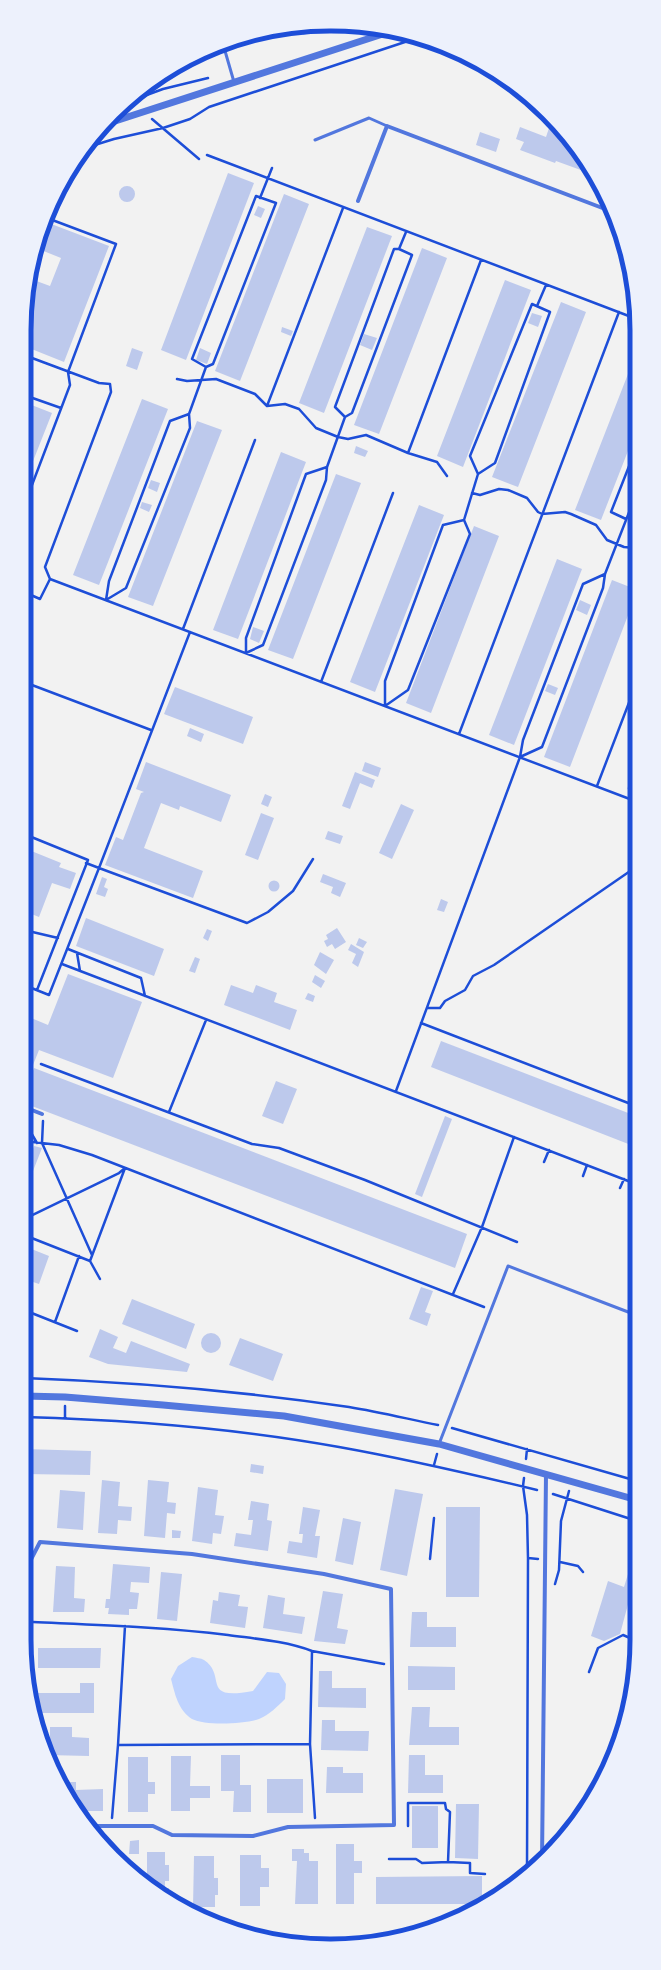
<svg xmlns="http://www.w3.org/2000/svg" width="661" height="1970" viewBox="0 0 661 1970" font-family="Karla,sans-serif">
  <rect width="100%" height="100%" fill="#f2f2f2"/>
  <path fill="#bfd3fe" d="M192,1657c4,1 9,1 12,3 24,16 -5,41 49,31l14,-19 12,1 7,11 -1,15c-7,7 -16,16 -26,20 -14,5 -54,7 -67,0 -14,-9 -17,-25 -21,-40l7,-13z"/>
  <path fill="#bdc9ec" d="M300,26h8l2,7 -7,2z
    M258,34l1,4 -12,3 -1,-4z
    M206,52l1,3 -20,7v-1z
    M165,74l1,4 -9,3v-1z
    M550,125l12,5 27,43 -33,-12 -1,2 -35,-13 4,-8 -8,-3 4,-12 26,10z
    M480,132l20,7 -4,13 -20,-7z
    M228,173l26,10 -68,177 -25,-10z
    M119 194a8 8 0 1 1 16 0a8 8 0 1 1-16 0Z
    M284,194l25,10 -69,177 -25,-10z
    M258,206l7,3 -4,9 -7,-3z
    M46,222l63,24 -45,116 -40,-16v-16l7,-51 19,7 11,-28 -25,-10z
    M367,227l25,9 -68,177 -25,-10z
    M422,248l25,10 -68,176 -25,-9z
    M505,280l26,10 -68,177 -26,-11z
    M561,302l25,10 -68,175 -26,-10z
    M532,313l10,3 -4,11 -10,-4z
    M282,327l11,4 -2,5 -10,-4z
    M364,334l13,4 -5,12 -12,-5z
    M132,348l11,4 -6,18 -11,-4z
    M200,348l11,5 -4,11 -11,-4z
    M635,356v77l-34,87 -26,-10z
    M142,399l26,10 -69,176 -26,-10z
    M24,402l28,11 -28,71z
    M197,421l25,9 -69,176 -25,-9z
    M356,446l12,5 -3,6 -11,-4z
    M281,452l25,10 -68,177 -25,-9z
    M336,474l25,9 -68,176 -25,-9z
    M151,480l9,3 -3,9 -9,-4z
    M142,502l10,3 -3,7 -9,-4z
    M419,505l25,10 -69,177 -25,-10z
    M635,519v15l-5,-2z
    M474,526l25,10 -68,177 -25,-10z
    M557,559l25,10 -68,176 -25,-10z
    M612,580l23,9v8l-65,170 -26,-10z
    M580,600l11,5 -4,10 -11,-5z
    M253,627l11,4 -5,12 -9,-4z
    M548,684l10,4 -3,7 -10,-4z
    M175,687l78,30 -10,27 -79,-30z
    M190,728l14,6 -3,8 -14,-6z
    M146,762l85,33 -10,27 -41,-16 -1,4 -18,-7 -17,45 59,23 -10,27 -88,-33 11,-28 7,3 18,-47 3,-1 -8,-3z
    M365,762l16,6 -3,9 -16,-6z
    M635,768v24l-8,-3z
    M355,772l20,8 -3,8 -12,-5 -10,26 -8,-3z
    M265,794l7,3 -4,10 -7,-3z
    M401,804l13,6 -22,49 -13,-6z
    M261,813l13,5 -16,42 -13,-5z
    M328,831l15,5 -3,8 -15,-5z
    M24,848l37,15 -2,4 17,6 -6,16 -18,-6 -13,34 -15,-6z
    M323,874l23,9 -6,14 -9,-4 2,-6 -13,-5z
    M102,877l5,2 -3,8 4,2 -3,8 -9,-3z
    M268.5 886a5.5 5.5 0 1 1 11 0a5.5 5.5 0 1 1-11 0Z
    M441,899l7,3 -4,10 -7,-2z
    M86,918l78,31 -10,27 -78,-30z
    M337,928l9,14 -11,7 -3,-5 -5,3 -3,-6 4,-2 -2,-4z
    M207,929l5,2 -4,10 -5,-3z
    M359,938l8,4 -4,6 -7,-3z
    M351,944l13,8 -6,15 -6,-4 4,-9 -8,-4z
    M320,952l14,8 -8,14 -12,-9z
    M195,957l5,2 -5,14 -6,-2z
    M68,974l74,28 -29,76 -74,-28 -12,30 -3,-1v-64l24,10z
    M315,975l10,6 -4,7 -9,-6z
    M231,985l22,8 3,-8 21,8 -3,9 23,8 -7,20 -66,-25z
    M308,993l7,3 -2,6 -8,-3z
    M441,1041l195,75v31l-205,-80z
    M34,1068l433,166 -12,34 -431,-165v-9z
    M276,1081l21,8 -14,35 -21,-8z
    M445,1116l7,3 -30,78 -7,-3z
    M34,1146l8,2 -18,46v-22z
    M24,1246l25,10 -10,28 -15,-5z
    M421,1287l12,4 -8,21 6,2 -4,12 -18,-7z
    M132,1299l63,25 -9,25 -64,-25z
    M100,1329l18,8 -5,11 13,5 5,-12 59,23 -3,8 -79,-8 -19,-7z
    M201 1343a10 10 0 1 1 20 0a10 10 0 1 1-20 0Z
    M240,1338l43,16 -10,27 -44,-16z
    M24,1449l67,2 -1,24 -66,-1z
    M251,1464l13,2 -1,8 -13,-2z
    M102,1480l18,2 -2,24 14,1 -1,14 -13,-1 -1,14 -19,-1z
    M148,1480l21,2 -2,20 9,1 -1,11 -8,-1 -2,25 -21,-2z
    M198,1487l20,3 -3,25 9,1 -3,18 -8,-1 -1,11 -20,-3z
    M395,1489l28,5 -16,82 -27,-6z
    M60,1490l25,2 -2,38 -26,-2z
    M251,1501l18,3 -2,16 5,1 -4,30 -34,-5 2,-13 15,2 2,-15h-5z
    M303,1507l17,3 -5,26h5l-3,22 -30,-5 2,-12 13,2 1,-9h-4z
    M446,1507h34l-1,90h-33z
    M343,1518l18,4 -8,43 -18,-4z
    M172,1530l9,1 -1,7h-8z
    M113,1564l37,3 -1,16 -18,-1 -1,10 9,1 -2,16h-8v6l-21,-1 1,-6h-4l1,-9h4z
    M56,1566l19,1 -1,31 11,1 -1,13h-31z
    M629,1571l8,2v27l-7,-3 -10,37 -16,7 -13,-5 17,-55 16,6z
    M161,1572l21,2 -5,47 -20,-2z
    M323,1591l20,3 -6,34 11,2 -3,14 -31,-3z
    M219,1592l21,3 -2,11 10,1 -3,21 -35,-5 3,-23 5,1z
    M268,1595l17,3 -2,16 22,3 -3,17 -39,-6z
    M412,1612h15v15h29v20h-46z
    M38,1648h63l-1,20h-62z
    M408,1666l47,1v23h-47z
    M319,1671h13v17h34v20l-48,-1z
    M632,1675v3l-1,8 -5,-7z
    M80,1683h14v30h-56v-20h42z
    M412,1707h18l-1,20h30v18h-50z
    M322,1720h13v11h34l-1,20 -47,-1z
    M50,1727h22v10l17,1v18l-42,-1 -5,-15h8z
    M221,1755h19v30h11v27h-18l1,-21h-13z
    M409,1755h16v20h18v18h-35z
    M171,1756h20l-1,30h20v12h-20v13h-19z
    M128,1757h20v25h7v12h-7v18h-20z
    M327,1767h16v6h20v20h-37z
    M267,1779h36v34h-36z
    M63,1782h13v8l27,-1v22h-22z
    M456,1804h23l-1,55 -23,-1z
    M412,1806h26v42h-26z
    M139,1840v14h-10l1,-13z
    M336,1844h18v17h8v12h-8v31h-18z
    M292,1849h12v4h5v8h9v43h-23l2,-43h-5z
    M147,1852h18v13h4v16h-4v7h4v10l-22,-13z
    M240,1855h21v13h8v19h-9v19h-20z
    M194,1856h20v22h4v17h-3v12h-22z
    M482,1876v27l-2,1h-104v-27z"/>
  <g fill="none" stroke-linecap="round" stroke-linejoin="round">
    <path stroke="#1d4ed8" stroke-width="2.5" d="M125,103l38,-14 45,-11
      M152,119l47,40
      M85,148l29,-9 49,-11 27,-9 19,-12 208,-69
      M207,155l427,163
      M260,198l12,-30
      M537,306l9,-21
      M24,355l75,28 11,1 1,8 -66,175 5,12 585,222
      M177,379l10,2 29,-2 39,15 12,12 18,-2 14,5 17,19 22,9 10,2 18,-4 42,18 29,9 10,14
      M24,395l37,13
      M267,406l76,-198
      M189,414l-19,7 -61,160 -3,19 20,-12 64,-160 -1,-14 17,-47 7,-3 63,-161 -20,-7 -64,163 14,8
      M345,417l-10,-10 59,-158h5l7,-17
      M408,453l73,-193
      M327,467l-21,7 -60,164v15l17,-8 63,-165 1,-13 18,-50 7,-4 60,-158 -13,-6
      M472,493l8,2 19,-6 9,1 19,8 11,14 4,2 23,-2 6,2 25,11 11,15 17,7 11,1
      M24,506l46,-121 -2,-13 48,-128 -69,-26
      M626,519l-15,-7 24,-61
      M464,520l-21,5 -58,156v25l23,-16 62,-156 -6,-14 14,-46 17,-11 55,-151 -18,-8 -62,152 8,18
      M605,574l-22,10 -60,156 -3,17 22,-10 61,-159 2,-14 30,-77
      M24,592l16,7 10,-20
      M24,617l8,-22
      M183,629l72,-189
      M24,682l127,48
      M321,682l72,-189
      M459,734l160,-422
      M597,786l38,-99
      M24,834l64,26 -51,130
      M86,863l13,5 91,-236
      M24,930l34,8
      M68,949l73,29 4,18
      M77,953l3,18
      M62,964l574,220
      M24,985l25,10 50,-127 148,55 21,-11 25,-21 20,-32
      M428,1008h12l5,-7 20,-11 8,-14 21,-11 142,-98
      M421,1023l215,83
      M41,1064l211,80 27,4 86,32 152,62
      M396,1091l124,-334
      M169,1112l37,-92
      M43,1121l-1,22 50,112
      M24,1128l6,3 7,12
      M24,1141l35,4 33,10 392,152
      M544,1162l5,-12
      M583,1176l4,-11
      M620,1188l4,-9
      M24,1219l95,-46 6,-5
      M24,1235l66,26
      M100,1279l-10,-18 35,-93
      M453,1294l29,-67 32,-90
      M24,1310l53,21
      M55,1322l24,-66
      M24,1378c108,4 218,13 325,29 30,5 59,12 89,18
      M24,1417c105,3 211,11 315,30 67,12 132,27 198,43
      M65,1418v-12
      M452,1428l185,53
      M526,1459l1,-10
      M434,1465l3,-11
      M524,1478l-1,8 4,29 1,43 -1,315
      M553,1494l84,27
      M528,1558l10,1
      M430,1559l4,-41
      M560,1562l18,4 5,6
      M555,1584l4,-14 2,-49 8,-30
      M632,1613l5,9
      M33,1622c66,3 131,5 195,13 29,4 57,6 84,16l-2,93 -192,1 7,-119
      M312,1651l72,13
      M589,1672l9,-24 25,-13 14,6
      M310,1744l5,74
      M112,1818l6,-73
      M389,1859h27l6,4 26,-1 2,-50 -4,-3 -1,-6h-37v23
      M448,1862l22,1v10l15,1"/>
    <path stroke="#5277de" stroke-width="3" d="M223,44l11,38
      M315,140l54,-22 18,8
      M439,1444l69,-178 128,49"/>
    <path stroke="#5277de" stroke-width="4" d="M358,201l29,-75 226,86
      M24,1107l18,7
      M24,1641l2,-72 14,-27 152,12 132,20 67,15 3,236 -106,2 -35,9 -81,-1 -19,-9h-62
      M542,1861l4,-387"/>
    <path stroke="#5277de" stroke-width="7" d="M106,124l286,-93
      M24,1396l41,1 98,8 121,11 155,28 198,56"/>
  </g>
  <path d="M0 0H661V1970H0ZM330 31H331A299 299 0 0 1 630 330V1640A299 299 0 0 1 331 1939H330A299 299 0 0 1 31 1640V330A299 299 0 0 1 330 31Z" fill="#edf1fc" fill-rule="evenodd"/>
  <path fill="none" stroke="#1d4ed8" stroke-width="5" d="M330 31H331A299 299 0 0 1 630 330V1640A299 299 0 0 1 331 1939H330A299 299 0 0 1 31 1640V330A299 299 0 0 1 330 31Z"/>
</svg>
